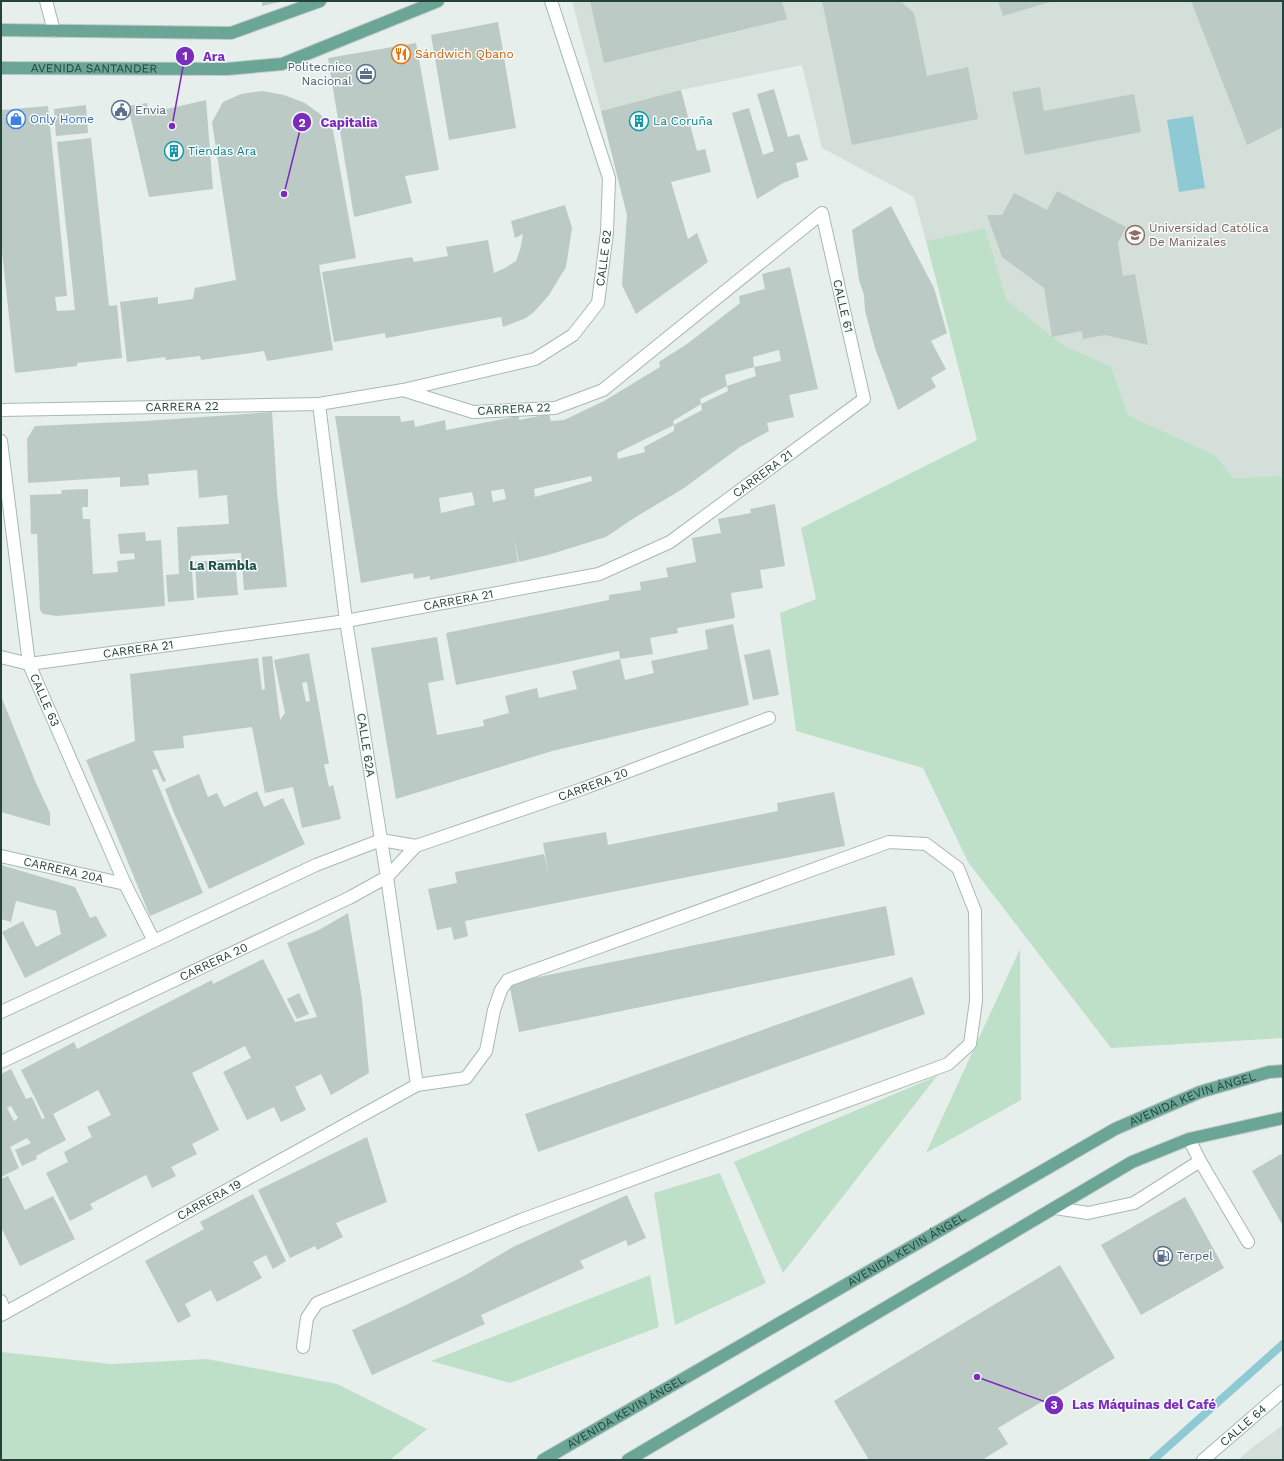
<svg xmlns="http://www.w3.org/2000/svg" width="1284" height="1461" viewBox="0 0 1284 1461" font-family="'Work Sans',sans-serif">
  <rect width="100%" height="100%" fill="#e6efeb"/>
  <path fill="#d4dfda" d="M572,1h711v477l-3,-2 -46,2 -19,-23 -87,-40 -17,-49 -48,-21 -56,-45 -22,-72 -59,13 -12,-44 -92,-49 -20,-83 -121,25 -80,21z
    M1283,1425v35h-45l12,-11z"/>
  <path fill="#bfe0c8" d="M985,228l22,72 56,45 48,21 17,49 87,40 19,23 46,-2 3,2v560l-172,10 -143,-186 -45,-94 -127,-37 -16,-118 36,-14 -15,-71 176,-88 -51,-199z
    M1020,949l1,151 -95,53z
    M937,1076l-154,197 -49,-111z
    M720,1173l46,110 -91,42 -21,-132z
    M650,1275l9,52 -149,56 -79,-22z
    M1,1352l110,12 96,-5 130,25 90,45 -37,31h-389z"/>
  <path fill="#8ec9d4" d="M1193,116l12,72 -26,4 -12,-72z"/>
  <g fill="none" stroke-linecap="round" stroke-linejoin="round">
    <path stroke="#8ec9d4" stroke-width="8" d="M1153,1460l130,-116"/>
  </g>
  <path fill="#bbcac4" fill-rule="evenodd" d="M262,1h18v1l-18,4z
    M590,1h192l5,18 -183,44z
    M822,1h78l14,12 13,63 41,-9 10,52 -126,26z
    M998,1h55l-50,15z
    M1191,1h92v126l-36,18z
    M498,22l18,106 -67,12 -18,-105z
    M416,43l23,127 -34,6 7,27 -58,14 -26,-159z
    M1040,87l4,24 90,-17 7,38 -116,23 -13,-63z
    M774,89l14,48 11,-3 9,26 -12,3 3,14 -16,6 -26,16 -25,-86 17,-5 14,47 11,-4 -17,-57z
    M681,90l16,61 8,-2 6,23 -40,10 17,57 9,-6 11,29 -72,52 -14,-29 5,-70 -26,-104z
    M262,91l22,4 21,8 15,11 13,16 23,128 -37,7 14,85 -66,11 -3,-10 -63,9 -1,-4 -34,4 -1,-3 -38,5 -7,-60 38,-5v7l35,-5 2,-11 41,-8 -24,-158 11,-20 18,-8z
    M206,100l7,89 -64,8 -21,-91 19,-3 2,10z
    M86,105l2,28 -32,3 -2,-27z
    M48,106l19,190 -12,1 2,14 18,-1 -18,-168 34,-4 18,168 8,-1 5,53 -45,5v3l-62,7 -14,-131v-132z
    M1057,191l69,36 -8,16 5,33 12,-2 13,71 -43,-10 -22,4 -1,-8 -30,6 -8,-49 -42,-31 -15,-42h15l12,-22 33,17z
    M565,205l7,23 -6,39 -17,28 -15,17 -8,6 -23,9 -2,-10 -115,21 -1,-5 -51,9 -12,-70 90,-15 2,5 34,-6 -2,-9 42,-7 6,33 11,-5 11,-7 4,-11 3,-16 -8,4 -4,-17z
    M891,206l43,82 13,45 -16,8 15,28 -15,9 5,9 -38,23 -23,-62 -10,-37 -1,-16 -5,-15 -7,-50z
    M790,267l28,122 -29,6 5,22 -27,6 2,8 -29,16 -56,41 -53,32 -25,17 -58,18 -29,7 -5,-23 4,23 -88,18v-4l-16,3 -1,-6 -52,10 -26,-167h65l1,6 13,-2 1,7 30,-7 1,10 73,-14v4l30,-6 2,7 13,-1 40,-19 56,-34 -1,-5 28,-18 53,-41 -1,-7 26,-7 -3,-15zM779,350l2,11 -27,6 2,9 -29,10 -2,-11 29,-8 -1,-10zM727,386l1,5 -27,13 1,6 -28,15v6l-30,16 1,5 -27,7 -1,-6 57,-28 -1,-4 28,-17 -1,-5zM591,476l1,5 -57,16 -1,-8zM504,489l2,10 -13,3 -2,-11zM472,492l3,13 -34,8 -2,-15z
    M272,412l5,80 10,95 -43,3 -3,-37 -50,3 3,44 -26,2 -2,-27 13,-1 -2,-47 52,-3 -2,-29 -28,3 -2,-28 -49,4 1,11 -29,2v-10l-92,6 -1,-44 8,-13 110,-5z
    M88,489v18h-6l1,12h7l3,55 25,-2 -1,-11 18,-2 -1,-6 -14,1 -2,-20 27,-2 1,9 15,-1 4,66 -108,10 -14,-2 -3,-4 -3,-76h-6l-1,-39 31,-1 1,-4z
    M775,504l10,62 -25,4 3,18 -32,5 4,25 -58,10 1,5 -28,5 3,16 -33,5 -1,-8 -163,34 -10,-52 163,-33v-5l32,-5 -1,-8 28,-5 -2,-9 30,-6 -4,-24 29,-5 -3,-14 33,-6 -1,-4z
    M235,559l3,36 -41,3 -2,-36z
    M733,624l16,81 -197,46 -156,48 -25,-151 66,-11 7,43 -16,3 9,52 47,-9 -1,-6 26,-7 -4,-17 32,-8 2,10 38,-9 -5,-18 48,-12 5,21 29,-7 -3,-12 57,-12 -3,-19z
    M770,649l9,46 -26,5 -9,-45z
    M309,653l20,111h-5l5,23 4,-2 8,34 -39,9 -9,-41 -28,6 -13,-66 -69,9 1,12 -31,3 13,30 -3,1 -6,-13 -5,1 51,123 -53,23 -64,-156 49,-19 -5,-67 128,-16 4,32 3,-1 -3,-32 10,-1 8,64 5,-7 -11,-53zM307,682l3,19 -4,1 -4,-19z
    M1,696l35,87 14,30v13l-49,-14z
    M199,774l9,23 9,-4 7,14 33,-16 7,16 19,-9 22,46 -96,45 -35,-76 -9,-24z
    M834,792l11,54 -380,75 3,15 -14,4 -3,-13 -14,3 -9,-41 29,-6 -2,-11 89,-18 5,23 -6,-34 63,-11 2,13 170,-34 -1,-8z
    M1,865l74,22 15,31 6,-2 11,20 -82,42 -23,-46 21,-11 13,26 25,-13 -5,-23 -40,-10 -5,21 -10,-3z
    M886,906l9,49 -376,77 -10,-49z
    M348,913l14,86 7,74 -38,22 -10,-21 -26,13 11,23 -25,12 -7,-15 -27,13 -24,-48 28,-14 -6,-12 -53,27 27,57 -27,14 5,10 -26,13 5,9 -24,12 -6,-13 -56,29 3,5 -23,12 -24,-48 22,-11 -4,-10 28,-15 -5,-10 24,-12 -13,-25 -45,24 13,26 -30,16 1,3 -15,7 -7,-16 16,-7 -4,-5 -17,9 9,21 -18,9v-103l10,-5 15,30 6,-2 10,22 3,-1 -24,-48 53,-28 3,7 135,-69 1,4 50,-25 32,63 22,-5 -30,-74 32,-13zM11,1106l7,12 -4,3 -7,-13z
    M912,977l13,37 -387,138 -13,-38z
    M299,993l10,21 -12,5 -10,-20z
    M367,1137l20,65 -51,21 7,14 -26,13 -2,-4 -25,12 -32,-68z
    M1281,1154l2,3v69l-31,-55z
    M8,1176l17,34 28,-14 22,43 -55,27 -19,-39v-48z
    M253,1194l33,67 -13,8 -7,-14 -13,7 9,16 -45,24 -6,-12 -26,14 6,12 -13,7 -33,-62 59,-32 -4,-7z
    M627,1195l19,43 -18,8 -2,-6 -46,21 4,7 -103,47 4,9 -113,51 -20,-45 56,-26 56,-28 49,-29z
    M1185,1197l39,71 -83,47 -40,-70z
    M1060,1265l55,93 -117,70 10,16 -26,16h-113l-35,-59z"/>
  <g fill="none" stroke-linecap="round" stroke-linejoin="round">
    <g stroke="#a8b8b2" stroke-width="14">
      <path id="lane" d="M46,1l8,30
        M1200,1161l48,81
        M1055,1208l33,5 46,-10 66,-42 -11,-22
        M303,1347l4,-29 10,-15 204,-83 427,-156 22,-20 6,-43 -1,-90 -17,-43 -32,-24 -37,-2 -381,138 -7,10 -7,20 -8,41 -20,27 -49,7"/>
    </g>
    <g stroke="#a8b8b2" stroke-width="14">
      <g id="street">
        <path id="s1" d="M1,410l318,-6"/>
        <path id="s2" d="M1,657l28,7 317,-43 253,-47 71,-32 194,-143 -42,-186 -219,177 -48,18 -82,4 -70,-22"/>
        <path id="s3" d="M1,856l124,28"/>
        <path d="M154,941l162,-76 65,-25 35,6"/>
        <path id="s4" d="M1,1062l348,-164 38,-21 29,-31 166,-57 187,-71"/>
      </g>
    </g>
    <g stroke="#a4bbb3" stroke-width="14">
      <g id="secondary">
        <path id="s5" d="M1,441l28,223 96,220 29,57 -153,71"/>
        <path d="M1,1301l4,12"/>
        <path id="s6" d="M1,1315l416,-230 -30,-208 -41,-256 -27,-217 84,-14 132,-31 38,-24 25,-32 9,-71 2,-54 -58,-177"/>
        <path id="s7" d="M1203,1460l80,-69"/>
      </g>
    </g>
    <g stroke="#c2cac8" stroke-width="14">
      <g id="primary">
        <path d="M1,30l230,3 89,-32"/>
        <path id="s8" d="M1,68l226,1 55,-5 156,-63"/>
        <path id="s9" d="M543,1460l572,-331 85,-37 69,-20 14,-1"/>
        <path d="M628,1460l504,-298 57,-23 94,-21"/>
      </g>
    </g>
    <use href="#lane" stroke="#fff" stroke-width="12"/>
    <use href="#street" stroke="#fff" stroke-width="12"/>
    <use href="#secondary" stroke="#fff" stroke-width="12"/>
    <use href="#primary" stroke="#6aa596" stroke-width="12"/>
  </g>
  <defs>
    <g id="restaurant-ring" transform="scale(1)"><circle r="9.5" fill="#f7fbf9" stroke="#e8710a" stroke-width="1.5"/><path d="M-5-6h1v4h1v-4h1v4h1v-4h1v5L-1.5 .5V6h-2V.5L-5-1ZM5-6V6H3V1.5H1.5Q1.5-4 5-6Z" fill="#e8710a"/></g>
    <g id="office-ring" transform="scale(1)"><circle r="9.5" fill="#f7fbf9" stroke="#5c6f8a" stroke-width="1.5"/><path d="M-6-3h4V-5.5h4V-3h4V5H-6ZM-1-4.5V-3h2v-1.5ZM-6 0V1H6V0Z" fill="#5c6f8a"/></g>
    <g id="civic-ring" transform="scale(1)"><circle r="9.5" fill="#f7fbf9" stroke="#5c6f8a" stroke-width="1.5"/><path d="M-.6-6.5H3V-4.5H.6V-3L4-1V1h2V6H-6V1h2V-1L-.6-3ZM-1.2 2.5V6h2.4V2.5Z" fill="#5c6f8a"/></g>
    <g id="shop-ring" transform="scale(1)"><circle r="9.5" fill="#f7fbf9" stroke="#3f7fe0" stroke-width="1.5"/><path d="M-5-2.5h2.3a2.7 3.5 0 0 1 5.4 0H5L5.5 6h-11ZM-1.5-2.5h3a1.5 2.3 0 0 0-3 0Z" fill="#3f7fe0"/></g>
    <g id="building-ring" transform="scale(1)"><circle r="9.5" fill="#f7fbf9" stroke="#0f9aa8" stroke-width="1.5"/><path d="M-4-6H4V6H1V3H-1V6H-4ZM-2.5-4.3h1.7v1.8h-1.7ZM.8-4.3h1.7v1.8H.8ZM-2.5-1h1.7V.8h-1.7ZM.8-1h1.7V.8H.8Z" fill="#0f9aa8"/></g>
    <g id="university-ring" transform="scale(1)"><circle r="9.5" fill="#f7fbf9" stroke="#8d6e63" stroke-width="1.5"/><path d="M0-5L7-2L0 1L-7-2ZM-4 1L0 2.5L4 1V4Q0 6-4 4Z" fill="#8d6e63"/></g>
    <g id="fuel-ring" transform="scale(1)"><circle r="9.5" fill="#f7fbf9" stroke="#5c6f8a" stroke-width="1.5"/><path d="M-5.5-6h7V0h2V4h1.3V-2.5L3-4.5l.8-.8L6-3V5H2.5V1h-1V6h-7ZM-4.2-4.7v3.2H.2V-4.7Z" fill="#5c6f8a"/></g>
  </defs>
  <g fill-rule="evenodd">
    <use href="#restaurant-ring" x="401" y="54"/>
    <use href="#office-ring" x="366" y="74"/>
    <use href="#civic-ring" x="121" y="110"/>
    <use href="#shop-ring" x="16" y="119"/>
    <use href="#building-ring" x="639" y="121"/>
    <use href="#building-ring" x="174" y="151"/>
    <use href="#university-ring" x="1135" y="235"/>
    <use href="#fuel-ring" x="1163" y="1256"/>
  </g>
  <g text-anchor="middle" stroke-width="3" stroke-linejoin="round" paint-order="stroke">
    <g font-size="12" fill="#c56008" stroke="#f7fbf9" text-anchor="start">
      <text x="415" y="58">Sándwich Qbano</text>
    </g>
    <g font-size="12" fill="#4e5e75" stroke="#f7fbf9" text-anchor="start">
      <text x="352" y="71" text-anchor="end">Politecnico<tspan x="352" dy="14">Nacional</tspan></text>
      <text x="135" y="114">Envia</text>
      <text x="1177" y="1260">Terpel</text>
    </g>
    <g font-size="12" fill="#24423a" stroke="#f7fbf9">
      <text dy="4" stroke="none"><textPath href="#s8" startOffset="93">AVENIDA SANTANDER</textPath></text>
      <text dy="4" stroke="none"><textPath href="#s6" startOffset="1515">CALLE 62</textPath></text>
      <text transform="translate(843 306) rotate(77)" y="4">CALLE 61</text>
      <text dy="4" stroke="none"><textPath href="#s1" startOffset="181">CARRERA 22</textPath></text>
      <text transform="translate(514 409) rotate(-3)" y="4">CARRERA 22</text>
      <text dy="4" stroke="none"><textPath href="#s2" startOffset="799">CARRERA 21</textPath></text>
      <text dy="4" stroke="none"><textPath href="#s2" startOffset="463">CARRERA 21</textPath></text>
      <text dy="4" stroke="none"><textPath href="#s2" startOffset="139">CARRERA 21</textPath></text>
      <text dy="4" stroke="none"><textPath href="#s5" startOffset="264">CALLE 63</textPath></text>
      <text transform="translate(366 745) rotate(81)" y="4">CALLE 62A</text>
      <text dy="4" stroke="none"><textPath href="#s4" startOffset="658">CARRERA 20</textPath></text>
      <text dy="4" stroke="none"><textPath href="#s3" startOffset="64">CARRERA 20A</textPath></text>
      <text dy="4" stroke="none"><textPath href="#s4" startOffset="235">CARRERA 20</textPath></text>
      <text dy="4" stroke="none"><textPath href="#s9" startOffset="744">AVENIDA KEVIN ÁNGEL</textPath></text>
      <text dy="4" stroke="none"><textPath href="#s6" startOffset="238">CARRERA 19</textPath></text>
      <text dy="4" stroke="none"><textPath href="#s9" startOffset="420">AVENIDA KEVIN ÁNGEL</textPath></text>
      <text dy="4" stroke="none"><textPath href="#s9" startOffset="96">AVENIDA KEVIN ÁNGEL</textPath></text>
      <text dy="4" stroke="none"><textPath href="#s7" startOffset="53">CALLE 64</textPath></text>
    </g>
    <g font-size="12" fill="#366cbe" stroke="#f7fbf9" text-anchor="start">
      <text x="30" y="123">Only Home</text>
    </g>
    <g font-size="12" fill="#0d838f" stroke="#f7fbf9" text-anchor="start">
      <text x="653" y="125">La Coruña</text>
      <text x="188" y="155">Tiendas Ara</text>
    </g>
    <g font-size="12" fill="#785e54" stroke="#f7fbf9" text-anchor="start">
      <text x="1149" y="232">Universidad Católica<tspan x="1149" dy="14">De Manizales</tspan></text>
    </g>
    <g font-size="13" font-weight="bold" fill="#1f5548" stroke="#f7fbf9">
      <text x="223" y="570">La Rambla</text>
    </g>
  </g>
  <path fill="none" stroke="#7b2cbf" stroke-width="1.5" d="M172 126L185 56M284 194L302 122M977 1377L1054 1405"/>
  <g fill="#7b2cbf" stroke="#f7fbf9" stroke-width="1.5">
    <circle cx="172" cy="126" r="4"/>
    <circle cx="284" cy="194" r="4"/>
    <circle cx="977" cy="1377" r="4"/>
    <circle cx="185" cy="56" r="10"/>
    <circle cx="302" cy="122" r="10"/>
    <circle cx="1054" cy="1405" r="10"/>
  </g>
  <g font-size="12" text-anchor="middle" font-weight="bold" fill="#fff">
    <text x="185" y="60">1</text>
    <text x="302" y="127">2</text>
    <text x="1054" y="1409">3</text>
  </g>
  <g font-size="13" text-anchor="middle" font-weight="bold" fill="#7b2cbf" stroke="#f7fbf9" stroke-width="3" stroke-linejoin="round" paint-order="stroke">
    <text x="214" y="61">Ara</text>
    <text x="349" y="127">Capitalia</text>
    <text x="1144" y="1409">Las Máquinas del Café</text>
  </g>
  <rect width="1284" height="1461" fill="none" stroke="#24423a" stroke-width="4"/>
</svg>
